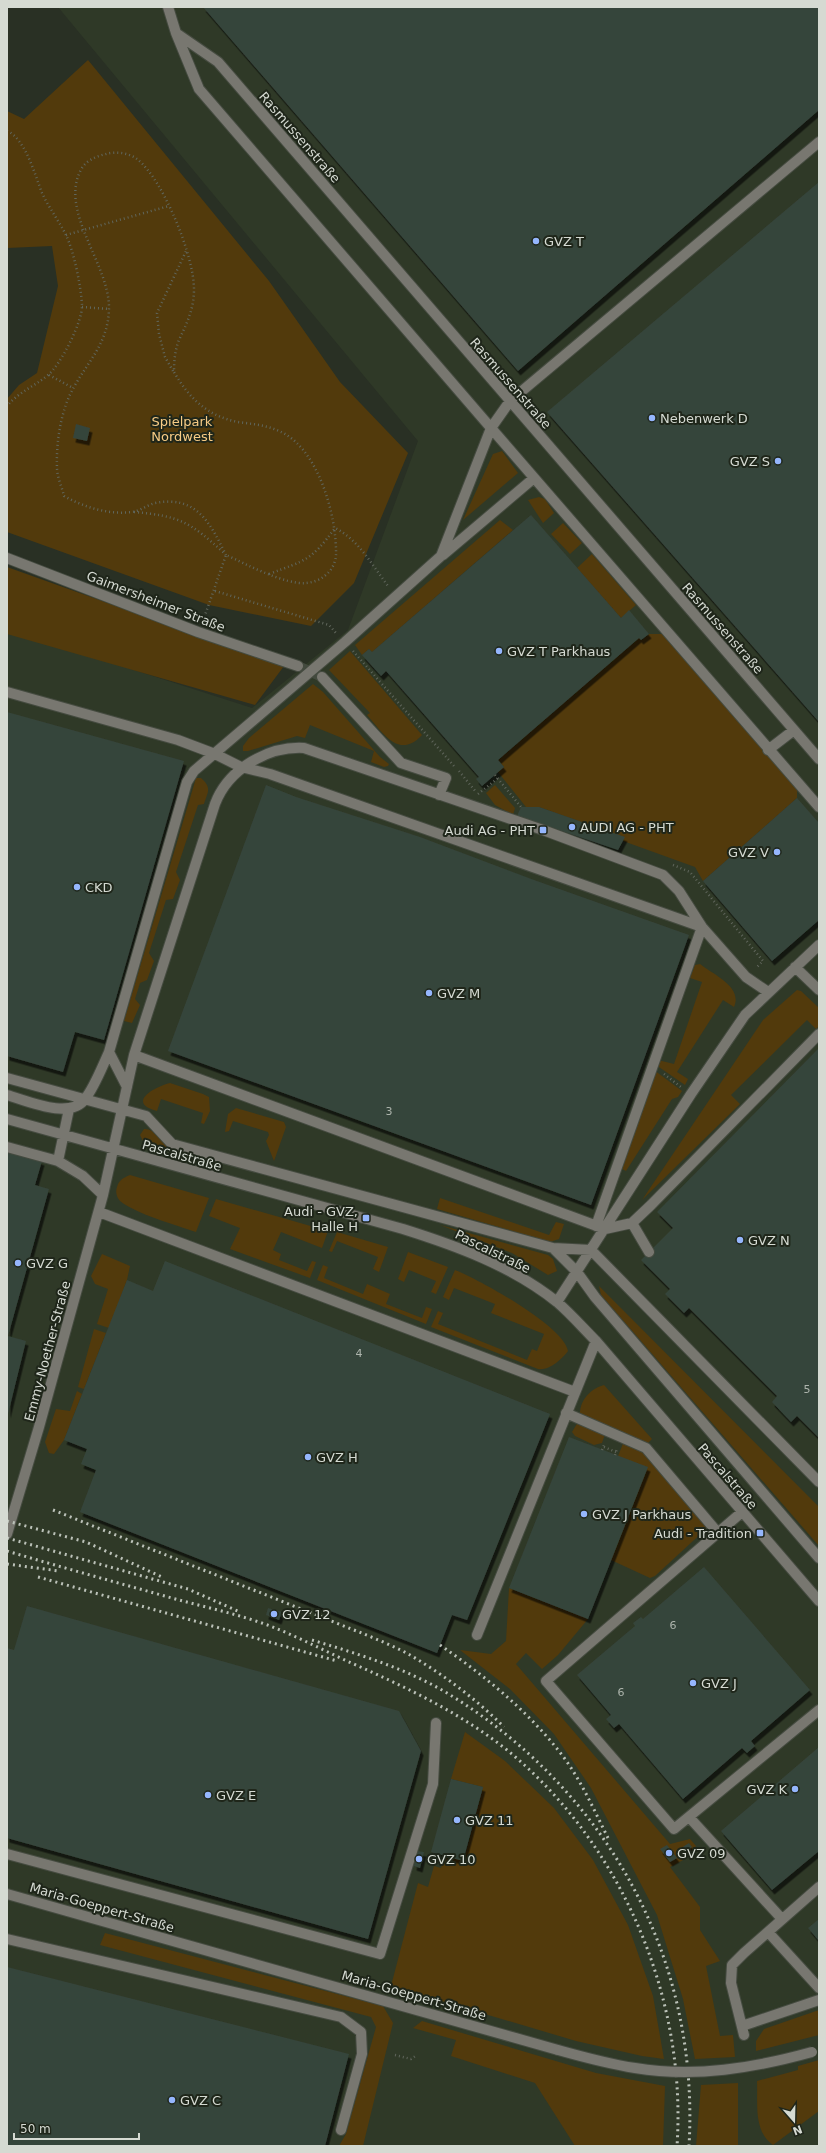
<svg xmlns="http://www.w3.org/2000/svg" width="826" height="2153" viewBox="0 0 826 2153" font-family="'DejaVu Sans',sans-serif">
  <defs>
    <filter id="shadow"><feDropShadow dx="2.5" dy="4.5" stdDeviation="0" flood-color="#0009"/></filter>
  </defs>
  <rect width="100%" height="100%" fill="#293024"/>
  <path fill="#2f3927" d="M58,7h761v2139h-812v-1517l245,79 96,-78 70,-189z"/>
  <path fill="#523a0c" d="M88,60l181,221 71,101 68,71 -54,130 -43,43 -102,-21 -202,-73v-133l12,-14 18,-12 21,-87 -6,-40 -45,2v-137l17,8z
    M502,451l16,22 -55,47 30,-66z
    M539,497l6,2 9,14 -11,10 -15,-23z
    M500,520l13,10 -141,122 -3,-3 -7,6 -7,-10z
    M563,523l19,20 -12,11 -19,-20z
    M592,554l44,51 -15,13 -44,-50z
    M7,567l277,99 -29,39 -248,-71z
    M649,634h13l135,155v9l-94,83 -8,-14 -72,-26 1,-4 -85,-30h-13l-28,-35 6,-5 -6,-7 141,-122 3,2z
    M350,651l72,84c-23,25 -39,-2 -55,-20l3,-2 -41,-43z
    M313,684l10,8 57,65 9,7 -1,2 -4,1 -13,-5 3,-11 -64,-26 -5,13 -8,-2 -49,15h-5v-5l6,-8z
    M196,778h5c11,10 7,13 3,26l-6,1 -22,67 4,8 -7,19 -7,1 -17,53 5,8 -7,19 -7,3 -5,16 5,6 -8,18 -8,-2z
    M495,785l20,23 -2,7 -18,-10 -9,-12z
    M700,964c14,11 43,23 34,43l-11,-7 -46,72 11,7 -3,6 -29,-20 2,-5 16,4 28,-82 -12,-4 5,-13z
    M797,990l4,1 18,17v18l-3,3 -9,-9 -76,75 9,9 -98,96 121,-180z
    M654,1070l28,21 -4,6 -6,2 -46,72 -4,-2 29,-83 -1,-4z
    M170,1083l33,11 6,3 1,14 -6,13 -3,-1 2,-10 -42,-14 -4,12c-31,-8 -3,-24 13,-28z
    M236,1108l48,14 2,5 -12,34 -8,-20 3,-6 -1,-3 -35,-11 -4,10 -4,1 3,-18z
    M144,1129c11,-1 15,13 24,17v2l-25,-7 -3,-6z
    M130,1175l79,23 -13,34c-20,-7 -60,-18 -76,-31 -3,-3 -5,-9 -3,-14 2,-7 6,-9 13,-12z
    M440,1198l109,37 7,-13 8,2 -5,15 -9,3 -113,-33z
    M216,1199l112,32 -6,17 -41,-16 -8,18 8,4 -2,6 28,11 5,-10 4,1 -6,16 -80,-29 10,-21 -31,-12z
    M440,1225l108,30 5,4 4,12 -9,4 -36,-22z
    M337,1232l51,15 -9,25 -6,-3 5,-12 -41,-16 -5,11 -3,-1z
    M408,1252l40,15 -12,27 -5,-2 5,-11 -27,-11 -5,12 -6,-3z
    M102,1254l28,12 -3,14 -18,48 -12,-4 11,-35 -13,-5 -4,-8z
    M323,1265l5,2 -4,11 39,16 4,-10 23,10 -4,10 36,14 4,-11 6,2 -6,15 -109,-44z
    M455,1270c23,9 109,56 113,81 -6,8 -19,20 -30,18l-107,-42 7,-16 5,2 -5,11 89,36 5,-11 5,2 7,-17 -53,-21 4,-9 -41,-16 -5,12 -6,-3z
    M599,1286l220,221v39l-218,-251z
    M94,1329l12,4 -22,56 -6,-2z
    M604,1385l48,54 -5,5 -67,-30c0,-15 12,-26 24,-29z
    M77,1391l5,3 -18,46 -10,14 -5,-1 -4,-11 11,-33 14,2z
    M578,1422l27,12 -3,9 -8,2 -19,-9 -3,-4z
    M624,1441l17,8 64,75 1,5 -51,47 -5,2 -39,-18 7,-104z
    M509,1588l79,31 -30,36 -16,14 -16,-16 -10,11 154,180 20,-5 6,7 -11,13 -15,8 30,40v23l20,31 -14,5 14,70 13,-1 2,22 -40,2 -12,-60 -26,-84 -66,-127 -37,-54 -44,-45 -50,-39 31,4 15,-13z
    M465,1732l40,29 49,47 39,52 35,65 25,71 11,63 -22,-3 -66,-15 -185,-55 27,-103 10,4 6,-21 7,2 3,-12 20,4 19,-73 -32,-8z
    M105,1933l278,73 10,17 -30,123h-24l7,-12 30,-107 -5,-10 -271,-72z
    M819,2010v25l-63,16v-10l8,-12z
    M422,2021l174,52 69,13 -2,60h-88l-40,-63 -84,-27 5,-16 -43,-12z
    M819,2060v51l-46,34c-20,-14 -15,-42 -16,-64l41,-11v-4z
    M738,2083v63h-42l5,-61z"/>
  <path fill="#36443b" filter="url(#shadow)" d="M203,7h616v103l-301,261z
    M819,182v540l-272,-310z
    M76,424l14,4 -3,13 -14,-3z
    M531,515l90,103 8,-8 20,24 -8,6 -2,-2 -141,122 6,7 -22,19 -6,-7 3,-2 -93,-106 -5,5 -19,-21 7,-6 3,3z
    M7,712l177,49 -80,279 -29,-8 -12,40 -56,-16z
    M266,785l30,12 124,40 114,43 155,55 -98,270 -423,-154z
    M797,798l22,25v97l-47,41 -69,-80z
    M521,807h18l86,30 -7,13 -101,-34z
    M819,1048v390l-22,-22 -6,6 -19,-20 5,-6 -88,-88 -5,5 -19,-19 5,-5 -29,-29 32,-32 -16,-16z
    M7,1151l35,10 -7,24 14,4 -41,147 18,5 -18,73z
    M165,1261l385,153 -83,206 -15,-5 -15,38 -357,-141 16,-42 -15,-6 6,-15 -23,-9 63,-160 26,11z
    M569,1437l79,30 -60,152 -79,-31z
    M704,1567l106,123 -59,51 4,5 -8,7 -5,-5 -59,51 -64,-75 -5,4 -8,-9 5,-4 -34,-40 58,-49 -2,-3 8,-6 2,2z
    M27,1606l372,105 22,40 -53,188 -361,-101v-190l7,2z
    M268,1608l14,4 -3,8 -13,-5z
    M819,1747v104l-47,39 -51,-59z
    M451,1779l32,8 -20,74 -32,-9z
    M689,1843l3,4 -10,7 -4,-4z
    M667,1845l10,13 -7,4 -10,-13z
    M417,1851l7,1 -4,16 -6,-2z
    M819,1919v22l-11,-13z
    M7,1967l342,87 -24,92h-318z"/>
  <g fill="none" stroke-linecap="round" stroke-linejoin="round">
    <path stroke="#434a3e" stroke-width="10" stroke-dasharray="10 5" stroke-linecap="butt" d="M298,666l24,11"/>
    <g stroke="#454b40" stroke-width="12">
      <path id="minor" d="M176,33l42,29 601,697
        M819,142l-309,259 -19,27 328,379
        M443,555l91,-77
        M7,558l191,74 100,34
        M322,677l79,86 45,15 -7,17
        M7,692l171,48 37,14 26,13 29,7 432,153
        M768,750l26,-20
        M795,967l24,23
        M134,1055l471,174 27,-6 19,-18 168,-171
        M7,1078l139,38 26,28 381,104 38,2 228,232
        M127,1087l-18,-35 78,-270 7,-11 151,-129 96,-86 50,-128 -292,-339 -23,-56 -8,-26
        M7,1095c21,6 63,25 78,4 10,-13 17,-32 24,-47
        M7,1119l396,110c54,17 109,37 154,73 14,12 26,26 39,39l223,260
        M7,1147l51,14 25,15 20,19
        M58,1161l11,-52
        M99,1212l476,180
        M632,1223l17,29
        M596,1226l106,-299
        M553,1248l24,24 18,25 224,261
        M557,1302l134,-208 54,-79 74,-70
        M566,1413l80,35 72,85
        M742,1512l-196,169 128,148 145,-119
        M7,1534l32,-107 64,-232 31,-140 81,-251c13,-35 53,-58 89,-56l239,82 120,45 16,16 23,36 44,50 22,15
        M477,1635l119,-294
        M689,1817l93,102
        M7,1854l373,100 53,-170 3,-61
        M7,1894l551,156
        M768,1932l51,56
        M7,1939l334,78 20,15 1,22 -21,76
        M742,2026l77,-26
        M744,2035l-13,-52 1,-18 12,-12 75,-66"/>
    </g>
    <path stroke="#60665c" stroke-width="2.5" stroke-dasharray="1 3" stroke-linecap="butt" d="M7,131c18,7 28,44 35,62 7,15 17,28 24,42 8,17 15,51 16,70 1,16 -22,61 -34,70 -14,12 -27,15 -41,31
      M66,235l103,-29
      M82,307l27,2
      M173,371l-8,-14 -6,-23 -2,-21 30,-64
      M49,375l24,13
      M134,512c46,4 56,10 90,41
      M269,574c37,-14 42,-13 66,-46 24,12 37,37 53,58
      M215,591l114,34 7,8
      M203,621l23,-66c20,9 59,30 80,28 15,-1 29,-12 30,-28 1,-39 -18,-108 -57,-124 -13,-6 -27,-7 -41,-9 -31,-6 -49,-24 -64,-50 0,-11 1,-22 5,-32 8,-17 15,-31 15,-51 0,-33 -31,-110 -57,-130 -8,-6 -21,-8 -31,-5 -9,2 -19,6 -24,14 -25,42 28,96 27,141 -1,34 -20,51 -35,78 -13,22 -18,55 -17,81 0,9 5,19 7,28 20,11 44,19 68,16 8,-1 15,-7 23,-9 42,-8 55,20 71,52
      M353,651l101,115
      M459,771l17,21
      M495,775l26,32
      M478,794l20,-16
      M673,865l17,7 73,89 -7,7
      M664,1074l17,13
      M604,1447l12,5
      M602,1450l3,-7
      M615,1455l2,-6
      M395,2055l16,4 6,-4"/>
    <use href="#minor" stroke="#787770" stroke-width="10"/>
    <path stroke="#bcc2b9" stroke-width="3" stroke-dasharray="2 4" stroke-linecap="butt" d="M53,1510l306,122c17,7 35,14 51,23 34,20 66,44 94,72
      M7,1521l79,21 76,35
      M7,1538l181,51 52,23
      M7,1551c57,17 115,33 172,49 30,8 62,15 91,26 26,10 51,23 77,35 56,25 111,50 160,89 115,94 180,248 170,396
      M7,1564l52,7
      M38,1577l299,84
      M312,1640c46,14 93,28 135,53 160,97 253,265 242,453
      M440,1645c45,31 88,66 122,110 19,25 32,55 46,83"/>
    <g stroke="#454b40" stroke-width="12" stroke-linecap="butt">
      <path id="minor-bridge" d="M558,2050c25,7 51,14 77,18 60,10 119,0 177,-16"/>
    </g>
    <use href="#minor-bridge" stroke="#787770" stroke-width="10"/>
  </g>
  <g fill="#95b6fd" stroke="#1f261a" stroke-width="1.5">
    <circle cx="536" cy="241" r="4"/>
    <circle cx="652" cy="418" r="4"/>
    <circle cx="778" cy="461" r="4"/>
    <circle cx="499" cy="651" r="4"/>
    <circle cx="572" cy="827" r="4"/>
    <rect x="539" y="826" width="8" height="8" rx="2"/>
    <circle cx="777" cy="852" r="4"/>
    <circle cx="77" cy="887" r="4"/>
    <circle cx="429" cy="993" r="4"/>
    <rect x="362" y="1214" width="8" height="8" rx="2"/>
    <circle cx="740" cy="1240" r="4"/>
    <circle cx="18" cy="1263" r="4"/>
    <circle cx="308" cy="1457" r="4"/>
    <circle cx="584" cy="1514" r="4"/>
    <rect x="756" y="1529" width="8" height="8" rx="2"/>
    <circle cx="274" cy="1614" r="4"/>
    <circle cx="693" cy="1683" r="4"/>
    <circle cx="795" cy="1789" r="4"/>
    <circle cx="208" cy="1795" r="4"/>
    <circle cx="457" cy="1820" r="4"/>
    <circle cx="669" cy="1853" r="4"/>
    <circle cx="419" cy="1859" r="4"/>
    <circle cx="172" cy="2100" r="4"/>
  </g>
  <g text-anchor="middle" stroke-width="4" stroke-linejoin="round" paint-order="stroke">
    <g font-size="11" fill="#adb4ac">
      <text x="389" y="1115">3</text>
      <text x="359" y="1357">4</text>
      <text x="807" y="1393">5</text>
      <text x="673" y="1629">6</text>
      <text x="621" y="1696">6</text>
    </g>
    <g font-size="13" fill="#d5dad2" stroke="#1f261a">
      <text transform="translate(300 137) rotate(49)" y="5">Rasmussenstraße</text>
      <text transform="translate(511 383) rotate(49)" y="5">Rasmussenstraße</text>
      <text transform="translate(156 601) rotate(21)" y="5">Gaimersheimer Straße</text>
      <text transform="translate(723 628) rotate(49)" y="5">Rasmussenstraße</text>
      <text transform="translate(182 1155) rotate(16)" y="5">Pascalstraße</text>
      <text transform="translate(493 1251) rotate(26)" y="5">Pascalstraße</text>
      <text transform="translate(47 1351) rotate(-75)" y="5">Emmy-Noether-Straße</text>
      <text transform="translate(728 1476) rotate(49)" y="5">Pascalstraße</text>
      <text transform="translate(102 1907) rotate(16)" y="5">Maria-Goeppert-Straße</text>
      <text transform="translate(414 1995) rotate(16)" y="5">Maria-Goeppert-Straße</text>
    </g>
    <g font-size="13" fill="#d5dad2" stroke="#1f261a" text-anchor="start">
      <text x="544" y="246">GVZ T</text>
      <text x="660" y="423">Nebenwerk D</text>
      <text x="770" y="466" text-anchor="end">GVZ S</text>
      <text x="507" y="656">GVZ T Parkhaus</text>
      <text x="580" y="832">AUDI AG - PHT</text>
      <text x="535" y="835" text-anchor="end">Audi AG - PHT</text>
      <text x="769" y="857" text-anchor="end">GVZ V</text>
      <text x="85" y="892">CKD</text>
      <text x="437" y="998">GVZ M</text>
      <text x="358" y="1216" text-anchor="end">Audi - GVZ,<tspan x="358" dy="15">Halle H</tspan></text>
      <text x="748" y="1245">GVZ N</text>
      <text x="26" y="1268">GVZ G</text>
      <text x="316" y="1462">GVZ H</text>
      <text x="592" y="1519">GVZ J Parkhaus</text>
      <text x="752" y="1538" text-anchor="end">Audi - Tradition</text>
      <text x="282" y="1619">GVZ 12</text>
      <text x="701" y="1688">GVZ J</text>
      <text x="787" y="1794" text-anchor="end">GVZ K</text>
      <text x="216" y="1800">GVZ E</text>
      <text x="465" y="1825">GVZ 11</text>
      <text x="677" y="1858">GVZ 09</text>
      <text x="427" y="1864">GVZ 10</text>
      <text x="180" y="2105">GVZ C</text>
    </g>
    <g font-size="13" fill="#f7cb85" stroke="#1f261a">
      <text x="182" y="426">Spielpark<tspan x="182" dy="15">Nordwest</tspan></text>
    </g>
  </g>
  <rect width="826" height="2153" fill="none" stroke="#d5dad2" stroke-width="16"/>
  <g transform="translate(794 2121) rotate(160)" stroke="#1f261a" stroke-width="3" paint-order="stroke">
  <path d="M0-3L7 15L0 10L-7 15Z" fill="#d5dad2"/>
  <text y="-6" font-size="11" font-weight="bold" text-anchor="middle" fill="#d5dad2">N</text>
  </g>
  <path d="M14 2133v6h125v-6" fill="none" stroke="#d5dad2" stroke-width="2"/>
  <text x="20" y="2133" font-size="12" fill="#d5dad2" stroke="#1f261a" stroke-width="3" paint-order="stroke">50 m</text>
</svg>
